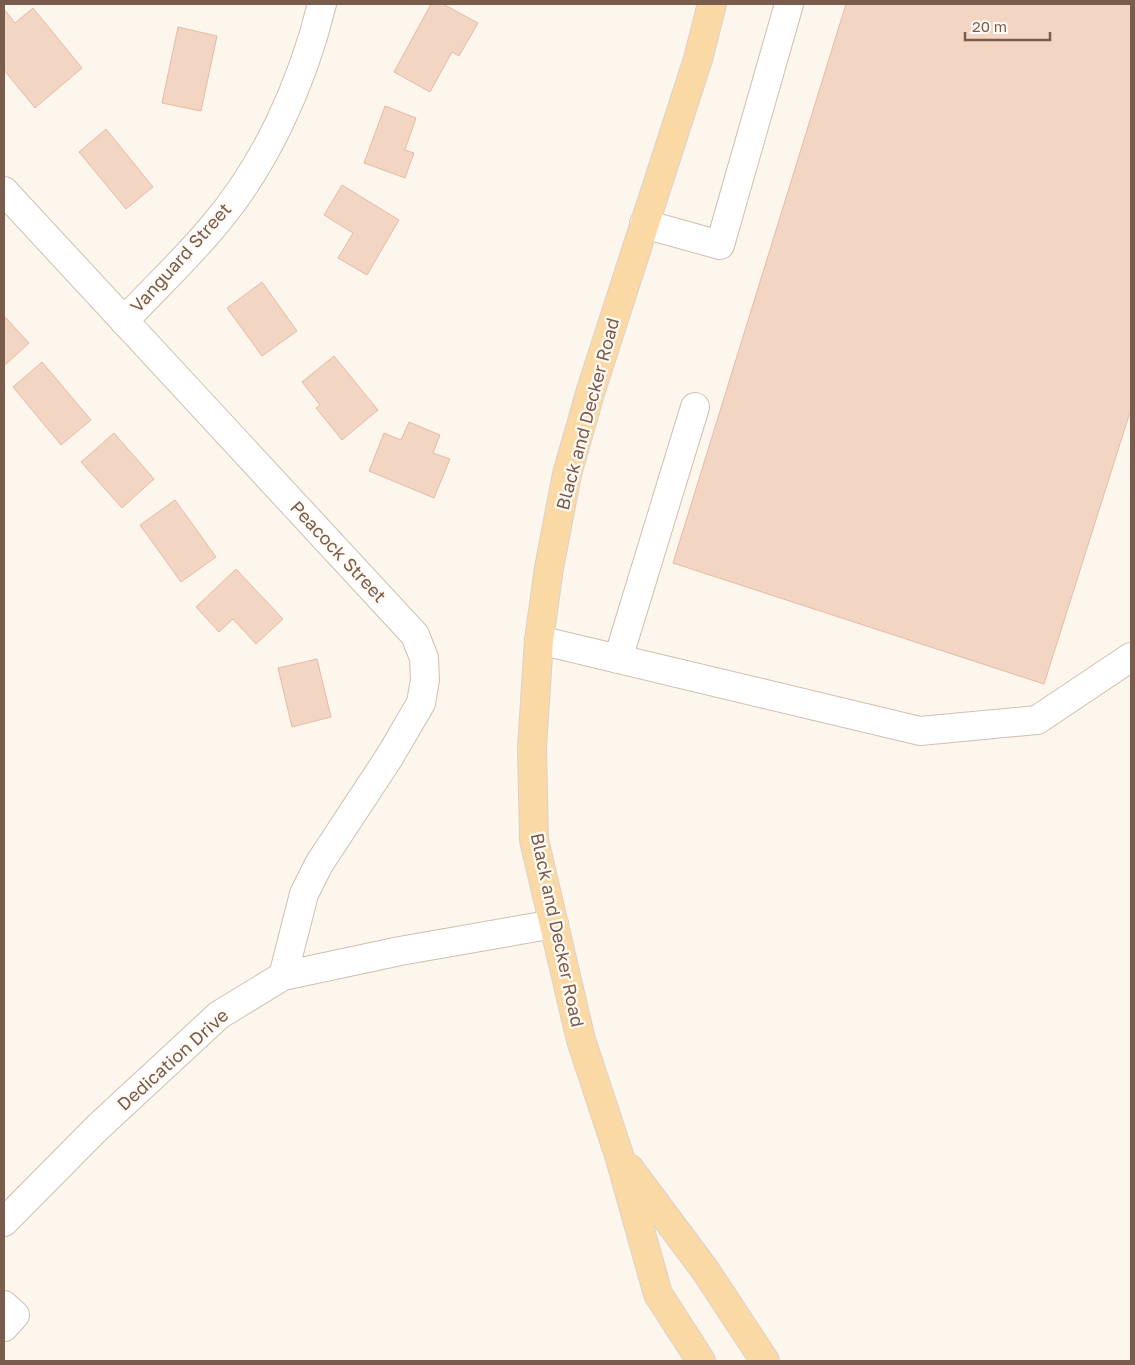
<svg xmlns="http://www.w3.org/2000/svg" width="1135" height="1365" viewBox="0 0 1135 1365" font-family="'Golos Text',sans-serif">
  <rect width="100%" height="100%" fill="#fdf6ec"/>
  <path fill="#f3d5c3" stroke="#e6bba3" d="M431,4h12l35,19 -19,33 -7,-4 -22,40 -36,-20z
    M846,4h285v405l-87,275 -371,-121z
    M33,8l49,60 -47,40 -31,-38v-61l11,14z
    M178,27l39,9 -16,75 -39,-8z
    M385,106l31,12 -11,32 9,3 -9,25 -41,-15z
    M106,129l47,58 -27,22 -47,-57z
    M342,185l57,35 -32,55 -29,-17 15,-25 -29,-18z
    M262,282l35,49 -35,25 -35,-48z
    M4,316l25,27 -25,23z
    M334,356l44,54 -36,30 -26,-32 4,-3 -18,-23z
    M42,362l49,58 -30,25 -48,-58z
    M409,422l31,13 -7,18 17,6 -16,39 -65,-27 15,-38 17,7z
    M114,433l40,46 -32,29 -41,-46z
    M175,500l41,57 -35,25 -41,-57z
    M236,569l47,50 -27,25 -23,-25 -14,13 -23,-25z
    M317,659l14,58 -39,10 -14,-59z"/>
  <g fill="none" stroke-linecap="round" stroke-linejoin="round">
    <g stroke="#d1beb0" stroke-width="30">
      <path id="minor" d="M4,191l411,444 9,23 1,22 -4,23 -31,53 -71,108 -15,30 -21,82
        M644,224l76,21 69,-241
        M124,321c28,-30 59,-59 86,-91 55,-63 92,-145 112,-226
        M539,640l381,91 117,-11 94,-63
        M618,659l77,-252
        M4,1222l93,-94 122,-113 64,-39 117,-25 154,-27
        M4,1305l11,10 -11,12"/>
    </g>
    <g stroke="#dad1cd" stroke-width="30">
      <path id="major" d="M629,1168l76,102 60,91
        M701,1361l-43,-67 -39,-139 -38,-115 -47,-200 -2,-93 7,-107 10,-72 18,-94 24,-84 107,-331 14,-55"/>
    </g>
    <use href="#minor" stroke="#fff" stroke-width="28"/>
    <use href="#major" stroke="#fbd9a5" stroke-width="28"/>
  </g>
  <g text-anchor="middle" stroke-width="4.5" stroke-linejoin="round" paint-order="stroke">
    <g font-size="18" fill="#7a5c4d" stroke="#fffaf3">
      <text transform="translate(181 258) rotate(-48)" y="6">Vanguard Street</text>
      <text transform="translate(588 414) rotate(-75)" y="6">Black and Decker Road</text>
      <text transform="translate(338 552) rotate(47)" y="6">Peacock Street</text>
      <text transform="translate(557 930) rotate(78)" y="6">Black and Decker Road</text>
      <text transform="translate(173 1060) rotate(-42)" y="6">Dedication Drive</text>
    </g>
  </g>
  <rect width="1135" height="1365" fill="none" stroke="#7a5c4d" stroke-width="10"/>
  <path d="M965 32v8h85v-8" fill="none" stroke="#7a5c4d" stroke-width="2.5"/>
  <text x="972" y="32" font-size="15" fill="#7a5c4d" stroke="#fffaf3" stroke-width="4" paint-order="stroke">20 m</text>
</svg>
